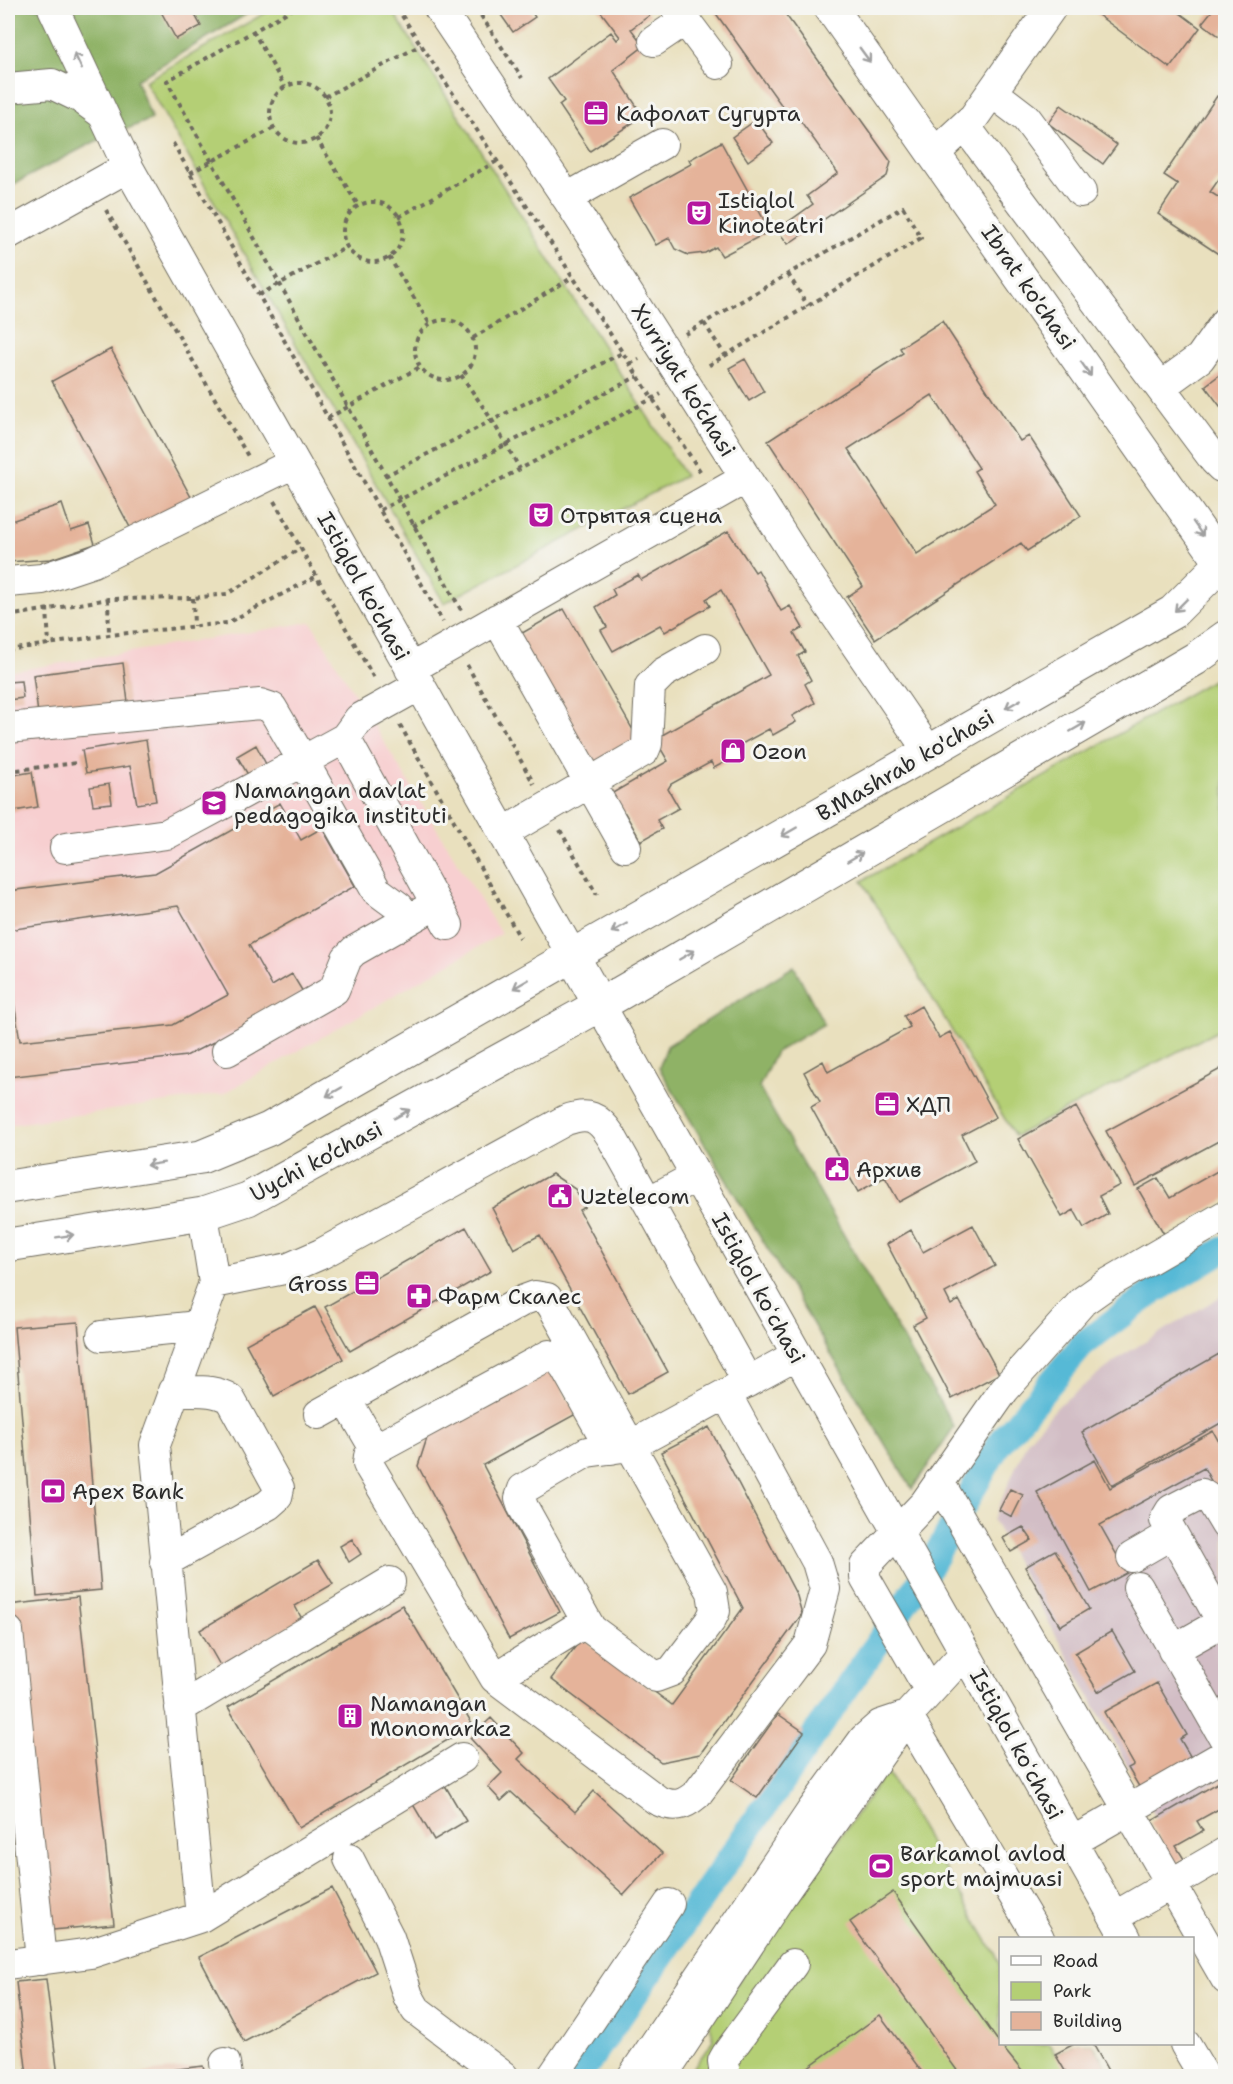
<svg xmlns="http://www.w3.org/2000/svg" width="1233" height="2084" viewBox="0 0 1233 2084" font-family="'Shantell Sans',sans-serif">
  <rect width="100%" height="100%" fill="#f6f6f2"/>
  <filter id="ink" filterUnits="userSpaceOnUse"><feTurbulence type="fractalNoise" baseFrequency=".0167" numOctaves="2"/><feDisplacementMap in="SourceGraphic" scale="12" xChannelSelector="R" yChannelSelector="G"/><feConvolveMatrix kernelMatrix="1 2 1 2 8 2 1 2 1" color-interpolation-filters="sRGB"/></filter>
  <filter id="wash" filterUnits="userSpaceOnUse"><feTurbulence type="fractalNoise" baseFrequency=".008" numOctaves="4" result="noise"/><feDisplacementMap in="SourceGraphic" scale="24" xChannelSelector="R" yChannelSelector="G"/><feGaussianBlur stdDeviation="1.35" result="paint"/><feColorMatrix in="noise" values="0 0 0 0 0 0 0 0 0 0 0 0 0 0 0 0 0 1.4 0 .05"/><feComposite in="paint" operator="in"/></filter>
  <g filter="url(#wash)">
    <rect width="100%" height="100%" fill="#e9e0be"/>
    <path fill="#f7cfd0" d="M311,622l190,312 -278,160 -215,31v-453z"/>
    <path fill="#d2bdc5" d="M1225,1294v483l-69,41 -163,-298 34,-79 33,-37 65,-50z"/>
    <path fill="#b4cf74" stroke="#707d50" stroke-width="1.5" d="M274,8h117l294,468 -241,127 -299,-522z
      M1225,673v354l-210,109 -153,-255z
      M887,1771l113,191v82h49l6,10 19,-10h19l18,32h-424l27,-36 -5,-18z"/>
    <path fill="#8fb266" stroke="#5d6e48" stroke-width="1.5" d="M8,8h249l-121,72 16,39 -58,23 -86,45z
      M794,966l30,58 -48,28 -17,35 195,340 -42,62 -253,-421 8,-22z"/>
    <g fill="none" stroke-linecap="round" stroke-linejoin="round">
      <path stroke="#57b9d6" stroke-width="26" d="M579,2076l345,-500 74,-131 86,-102 69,-51 73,-44"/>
    </g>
    <g id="blocks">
      <path fill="#e5b39a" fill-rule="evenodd" d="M159,8h32l10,18 -25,13z
        M496,8h33l6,9 -22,15z
        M598,8h46l6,7 -19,14 13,17 -31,24 30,46 -53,35 -31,-46 5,-4 -16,-22 63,-47 6,8 3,-3z
        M712,8h69l110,154 -4,14 -99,68 -11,-14 36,-26 -6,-8 31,-23 -41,-57 -5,4z
        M1098,8h75l27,20 -30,40 -76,-56z
        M1214,8h12v20l-7,8 -17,-13z
        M1217,96l9,6v67l-16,23 16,10v57l-68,-45 20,-30 -14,-9z
        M1061,105l56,40 -14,19 -55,-41z
        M756,120l17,23 -25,18 -16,-24z
        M721,142l49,89 -48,25 -6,-9 -11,6 -17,2 -13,-6 -6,-11 -13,7 -27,-47 62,-34 -2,-4z
        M942,321l78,120 9,-5 52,80 -54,35 -6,-8 -146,96 -28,-42 16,-11 -95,-145 135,-88 -3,-5zM932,395l47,73 -5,3 21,33 -78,50 -69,-105z
        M111,349l81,150 -60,32 -80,-150z
        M745,359l19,33 -15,9 -20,-33z
        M1226,370v44l-21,-28z
        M62,504l9,27 18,-6 6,19 -44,15 -43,3v-40z
        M728,531l27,41 3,-2 23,41 9,-5 13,22 -9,5 11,19 -7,4 13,24 -6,4 10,19 -23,13 4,6 -23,13 -4,-6 -33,18 4,7 -26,14 -3,-6 -40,22 -3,5 11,19 -22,12 5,9 -21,12 -16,-28 -9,5 -12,-20 64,-37 -13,-22 114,-64 -48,-85 -15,9 4,7 -45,26 -5,-7 -47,26 -12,-21 6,-3 -11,-20 19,-12 -3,-6 26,-14 3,5z
        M564,609l74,130 -47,27 -74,-130z
        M123,663l5,39 -89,19 -6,-46z
        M21,681l2,17 -15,2v-18z
        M146,740l10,61 -19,3 -7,-38 -44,7 -4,-23z
        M256,745l13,25 -18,10 -14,-24z
        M32,772l6,35 -30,5v-36z
        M109,784l3,19 -19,2 -3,-18z
        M280,803l21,37 21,-12 33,58 -106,59 23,41 20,-12 11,18 -50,30 -67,34 -178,21v-113l12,77 153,-16 55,-30 -50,-89 -170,24v-39l147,-18z
        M921,1006l18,32 11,-6 46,85 -34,18 13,26 -76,41 -14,-25 -27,15 -47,-85 9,-5 -16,-30 19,-11 5,11 82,-45 -6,-11z
        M1226,1066v71l-91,49 -29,-55z
        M1076,1107l44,78 -21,11 9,18 -24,14 -10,-18 -12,7 -44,-78z
        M1226,1166v33l-62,35 -26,-45 20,-11 12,20z
        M552,1174l23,15 10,18 -6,3 89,162 -40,22 -88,-159 -26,14 -22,-41z
        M973,1225l22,41 -50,27 6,12 8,-5 40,74 -47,25 -39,-74 13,-7 -39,-74 24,-14 12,22z
        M466,1227l25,44 -141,80 -25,-44z
        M315,1307l28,52 -69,37 -28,-52z
        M78,1322l23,268 -64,6 -23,-269z
        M1226,1350v70l-114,65 -30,-53z
        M550,1367l26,47 -93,51 77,147 -51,27 -91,-173 10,-31z
        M709,1427l88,169 5,18 -102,140 -39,8 -110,-83 31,-41 90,67 71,-97 -82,-156z
        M1213,1431l6,11 7,-3v69l-22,-40 -104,57 27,48 -36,19 -54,-100 58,-32 15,28z
        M1010,1489l13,6 -11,22 -13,-7z
        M1023,1527l9,13 -21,12 -8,-14z
        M352,1539l9,15 -12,8 -9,-16z
        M1055,1550l34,59 -29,17 -35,-59z
        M318,1560l15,24 -38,22 7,13 -81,48 -21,-37z
        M78,1597l36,327 -71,7 -35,-326z
        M402,1605l71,120 -174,103 -71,-121z
        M1112,1631l23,40 -37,21 -23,-39z
        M1157,1683l30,52 -7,4 13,22 -52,29 -13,-22 6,-3 -30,-53z
        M778,1714l26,18 -47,66 -26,-18z
        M491,1718l33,35 -6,6 57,53 19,-21 68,62 -38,42 -113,-103 -10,9 -13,-14 14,-14 -32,-35z
        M1226,1778v27l-29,16 6,10 -27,15 8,13 -9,5 -25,-42z
        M443,1782l23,39 -32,19 -23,-39z
        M332,1888l44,84 -132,70 -45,-85z
        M893,1892l107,152 26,32h-65l-111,-154z
        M46,1979l12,97h-31l-11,-94z
        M880,2015l45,61h-129z
        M1074,2044h19l18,32h-43l-13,-22z
        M203,2066l2,10h-76v-1z"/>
    </g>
  </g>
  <g filter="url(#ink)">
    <use href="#blocks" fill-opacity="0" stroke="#6e6a5e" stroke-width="1.5"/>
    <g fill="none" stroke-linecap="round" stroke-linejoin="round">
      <g stroke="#6e6a5e" stroke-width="32">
        <path id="minor" d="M53,8l75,159 444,788
          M439,8l128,190 231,362 131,192
          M676,8l42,56
          M654,41l31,-21
          M8,88l44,-4 29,14 22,16
          M992,92l34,26 55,74
          M965,126l250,335 6,6h5
          M935,153l39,-36 77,-109
          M567,198l95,-54
          M8,234l120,-67
          M1160,387l40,-29 26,-37
          M8,582l34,-3 51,-17 201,-99
          M497,619l129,228
          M410,669l336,-191
          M420,685l-61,34 -14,19 103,187
          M8,728l252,-24 12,4 31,53 42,-23
          M503,833l141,-82 3,-7 3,-58 13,-13 42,-24
          M65,848l102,-14 136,-73 73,129 23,17 8,13
          M600,1005l526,933
          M227,1051l107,-61 13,-32 7,-7 70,-40
          M648,1202l48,-26
          M214,1283l75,-15 32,-14 245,-134c22,-8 32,-4 45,16l137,246
          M102,1336l96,-10
          M346,1399l29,50
          M319,1414l205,-114 11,-4 12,2 6,9 159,285 3,19 -5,10 -38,50 -16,6 -65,-48 -68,-122 -3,-9 3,-9 64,-37 43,-6 167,-91
          M611,1449l-46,-82 -7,-9 -9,-3 -174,94 -6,7 -1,8 127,214 162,122c17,8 26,6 40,-6l113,-150 15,-55 -8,-27 -91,-168
          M939,1482l287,497
          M1132,1557l40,-23
          M165,1562l103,-57 9,-8 2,-9 -49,-89c-16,-11 -38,-7 -57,-8
          M1138,1587l88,154
          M1222,1622l-57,-102 6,-10 31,-16 9,6 15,25
          M8,1631l33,329
          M1173,1650l53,-30
          M495,1678l91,-56
          M930,1691l-65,-113v-12l60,-63 79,-113 79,-89 24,-17 119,-69
          M180,1708l210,-126
          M1072,1842l154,-88
          M349,1859l40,78 19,59 8,14 87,66
          M201,1917l261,-159
          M1114,1917l112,-65
          M8,1964l83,-11 110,-36 -46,-472 59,-162 -11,-69
          M1185,2044l19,32
          M225,2063l2,13
          M553,2076l116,-172
          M633,2076l180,-267 51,-70 16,-14 27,-9 58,-63
          M662,2076l119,-180 126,-180 132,222
          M725,2076l-2,-15 4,-7 66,-90"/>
      </g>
      <g stroke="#6e6a5e" stroke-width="35">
        <path id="major" d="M831,8l395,561
          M572,955l28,50
          M8,1187l193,-30 68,-28 904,-517 53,-53
          M8,1245l195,-31 45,-15 352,-194 595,-346 31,-22"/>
      </g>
      <path stroke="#6e6a5e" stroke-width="4" stroke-dasharray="4.5 4.5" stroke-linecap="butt" d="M294,8l-127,73 294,529
        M397,8l305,466
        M476,8l46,70
        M253,31l32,56
        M270 113a30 30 0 1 1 60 0a30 30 0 1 1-60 0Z
        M325,97l96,-52
        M316,138l42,67
        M173,143l270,479
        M190,173l84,-45
        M343 232a30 30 0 1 1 60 0a30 30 0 1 1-60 0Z
        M106,210l143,248
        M399,217l98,-56
        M389,257l41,67
        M788,274l20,32
        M259,295l88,-48
        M415 350a30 30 0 1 1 60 0a30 30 0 1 1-60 0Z
        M704,323l21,32
        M685,334l218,-127 18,31 -215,129
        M473,338l100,-61
        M630,364l9,-5
        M461,375l31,45 28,49
        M328,418l92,-51
        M385,476l237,-123
        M274,501l101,179
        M380,510l258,-134
        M413,526l248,-132
        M193,598l1,28
        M108,599l1,35
        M47,608l2,37
        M8,616l100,-17 85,-1 34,-4 74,-46
        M8,650l101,-15 118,-12 90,-47
        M467,665l67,119
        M400,725l120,213
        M8,771l68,-8
        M560,830l37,65"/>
      <use href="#minor" stroke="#fff" stroke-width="30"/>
      <use href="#major" stroke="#fff" stroke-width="33"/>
    </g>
    <defs><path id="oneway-shaft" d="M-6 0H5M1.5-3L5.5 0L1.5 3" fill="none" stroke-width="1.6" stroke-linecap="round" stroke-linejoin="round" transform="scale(1.5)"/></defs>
    <g stroke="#a0a0a0">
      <use href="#oneway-shaft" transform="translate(865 55) rotate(54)"/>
      <use href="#oneway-shaft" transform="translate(78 61) rotate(-115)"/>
      <use href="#oneway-shaft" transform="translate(1086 369) rotate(55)"/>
      <use href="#oneway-shaft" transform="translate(1198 529) rotate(55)"/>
      <use href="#oneway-shaft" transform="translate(1181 605) rotate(135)"/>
      <use href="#oneway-shaft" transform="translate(1013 704) rotate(150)"/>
      <use href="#oneway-shaft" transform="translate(1078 727) rotate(-30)"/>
      <use href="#oneway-shaft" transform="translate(789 832) rotate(150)"/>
      <use href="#oneway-shaft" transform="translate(855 857) rotate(-30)"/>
      <use href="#oneway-shaft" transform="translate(619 928) rotate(150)"/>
      <use href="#oneway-shaft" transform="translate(687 955) rotate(-30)"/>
      <use href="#oneway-shaft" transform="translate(521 984) rotate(150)"/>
      <use href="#oneway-shaft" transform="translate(334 1092) rotate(150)"/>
      <use href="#oneway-shaft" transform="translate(402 1114) rotate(-29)"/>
      <use href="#oneway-shaft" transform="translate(155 1164) rotate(171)"/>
      <use href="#oneway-shaft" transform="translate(65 1236) rotate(-9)"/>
    </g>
  </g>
  <defs>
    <g id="office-square" transform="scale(1.35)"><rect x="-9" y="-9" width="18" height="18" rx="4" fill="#b5179e" stroke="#f6f6f2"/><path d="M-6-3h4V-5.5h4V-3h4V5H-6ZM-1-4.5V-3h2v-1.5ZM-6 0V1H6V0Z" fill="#fff"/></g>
    <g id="theatre-square" transform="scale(1.35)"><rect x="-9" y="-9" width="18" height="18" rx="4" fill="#b5179e" stroke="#f6f6f2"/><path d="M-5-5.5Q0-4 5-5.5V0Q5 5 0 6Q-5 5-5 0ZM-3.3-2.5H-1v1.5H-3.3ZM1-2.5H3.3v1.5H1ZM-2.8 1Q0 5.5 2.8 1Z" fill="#fff"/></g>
    <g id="shop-square" transform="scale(1.35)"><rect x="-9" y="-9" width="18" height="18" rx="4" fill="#b5179e" stroke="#f6f6f2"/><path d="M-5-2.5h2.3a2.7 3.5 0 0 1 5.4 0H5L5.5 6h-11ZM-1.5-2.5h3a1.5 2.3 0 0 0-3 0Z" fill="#fff"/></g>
    <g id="university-square" transform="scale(1.35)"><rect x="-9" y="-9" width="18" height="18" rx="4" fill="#b5179e" stroke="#f6f6f2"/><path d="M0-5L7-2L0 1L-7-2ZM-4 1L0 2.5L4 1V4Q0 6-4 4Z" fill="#fff"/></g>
    <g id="civic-square" transform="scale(1.35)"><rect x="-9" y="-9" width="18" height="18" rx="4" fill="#b5179e" stroke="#f6f6f2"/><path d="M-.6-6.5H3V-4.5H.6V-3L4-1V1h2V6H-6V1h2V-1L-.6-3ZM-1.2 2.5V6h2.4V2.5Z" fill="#fff"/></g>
    <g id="pharmacy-square" transform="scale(1.35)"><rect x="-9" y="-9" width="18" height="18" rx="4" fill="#b5179e" stroke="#f6f6f2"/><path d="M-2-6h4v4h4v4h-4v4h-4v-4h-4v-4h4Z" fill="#fff"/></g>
    <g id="bank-square" transform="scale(1.35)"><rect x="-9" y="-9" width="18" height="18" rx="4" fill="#b5179e" stroke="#f6f6f2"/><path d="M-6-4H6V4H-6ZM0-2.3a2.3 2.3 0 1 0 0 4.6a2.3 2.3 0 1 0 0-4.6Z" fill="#fff"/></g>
    <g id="building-square" transform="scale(1.35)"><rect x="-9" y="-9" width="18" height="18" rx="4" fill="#b5179e" stroke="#f6f6f2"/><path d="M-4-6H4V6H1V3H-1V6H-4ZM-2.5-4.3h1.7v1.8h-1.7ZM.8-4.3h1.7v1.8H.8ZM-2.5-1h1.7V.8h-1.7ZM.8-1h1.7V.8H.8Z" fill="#fff"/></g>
    <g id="stadium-square" transform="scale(1.35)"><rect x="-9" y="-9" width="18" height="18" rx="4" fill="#b5179e" stroke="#f6f6f2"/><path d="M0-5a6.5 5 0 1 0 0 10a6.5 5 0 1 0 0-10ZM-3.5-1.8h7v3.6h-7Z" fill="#fff"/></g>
  </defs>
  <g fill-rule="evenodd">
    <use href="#office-square" x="596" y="113"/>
    <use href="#theatre-square" x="699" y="213"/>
    <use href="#theatre-square" x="541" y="515"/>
    <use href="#shop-square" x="733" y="751"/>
    <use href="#university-square" x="214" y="803"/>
    <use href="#office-square" x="887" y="1104"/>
    <use href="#civic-square" x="837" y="1169"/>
    <use href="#civic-square" x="560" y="1196"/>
    <use href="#office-square" x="367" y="1283"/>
    <use href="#pharmacy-square" x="419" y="1296"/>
    <use href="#bank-square" x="53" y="1491"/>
    <use href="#building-square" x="350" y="1716"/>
    <use href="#stadium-square" x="881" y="1866"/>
  </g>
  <g text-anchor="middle" stroke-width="6" stroke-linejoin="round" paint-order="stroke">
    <g font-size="22" fill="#2b2b2b" stroke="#f6f6f2" text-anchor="start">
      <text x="616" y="121">Кафолат Сугурта</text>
      <text x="718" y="208">Istiqlol<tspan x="718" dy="25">Kinoteatri</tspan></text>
      <text x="560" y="523">Отрытая сцена</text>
      <text x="752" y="759">Ozon</text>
      <text x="234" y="798">Namangan davlat<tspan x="234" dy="25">pedagogika instituti</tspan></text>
      <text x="906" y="1112">ХДП</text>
      <text x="856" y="1177">Архив</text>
      <text x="580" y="1204">Uztelecom</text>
      <text x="348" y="1291" text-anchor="end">Gross</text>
      <text x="438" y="1304">Фарм Скалес</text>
      <text x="72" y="1499">Apex Bank</text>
      <text x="370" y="1711">Namangan<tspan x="370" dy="25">Monomarkaz</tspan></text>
      <text x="900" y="1861">Barkamol avlod<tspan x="900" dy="25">sport majmuasi</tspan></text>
    </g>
    <g font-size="22" fill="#2b2b2b" stroke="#f6f6f2">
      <text transform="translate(1029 287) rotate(55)" y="8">Ibrat ko'chasi</text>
      <text transform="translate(684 380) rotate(58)" y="8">Xurriyat ko‘chasi</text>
      <text transform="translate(364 586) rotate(61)" y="8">Istiqlol ko'chasi</text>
      <text transform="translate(905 765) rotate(-30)" y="8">B.Mashrab ko'chasi</text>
      <text transform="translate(316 1161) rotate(-28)" y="8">Uychi ko’chasi</text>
      <text transform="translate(759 1288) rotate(61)" y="8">Istiqlol koʻchasi</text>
      <text transform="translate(1017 1744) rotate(61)" y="8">Istiqlol koʻchasi</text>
    </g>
  </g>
  <rect width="1233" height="2084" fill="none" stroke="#f6f6f2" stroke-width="30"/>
  <rect x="999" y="1937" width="195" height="108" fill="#f6f6f2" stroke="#a5a5a2" stroke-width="1.5"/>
  <rect x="1011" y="1956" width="30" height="9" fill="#ffffff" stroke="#a5a5a2" stroke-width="1.5"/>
  <text x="1053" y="1967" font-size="18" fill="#2b2b2b">Road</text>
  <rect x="1011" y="1982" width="30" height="18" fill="#b4cf74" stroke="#a5a5a2" stroke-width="1.5"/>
  <text x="1053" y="1997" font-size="18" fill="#2b2b2b">Park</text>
  <rect x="1011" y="2012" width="30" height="18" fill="#e5b39a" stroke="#a5a5a2" stroke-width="1.5"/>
  <text x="1053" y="2027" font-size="18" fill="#2b2b2b">Building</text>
</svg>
